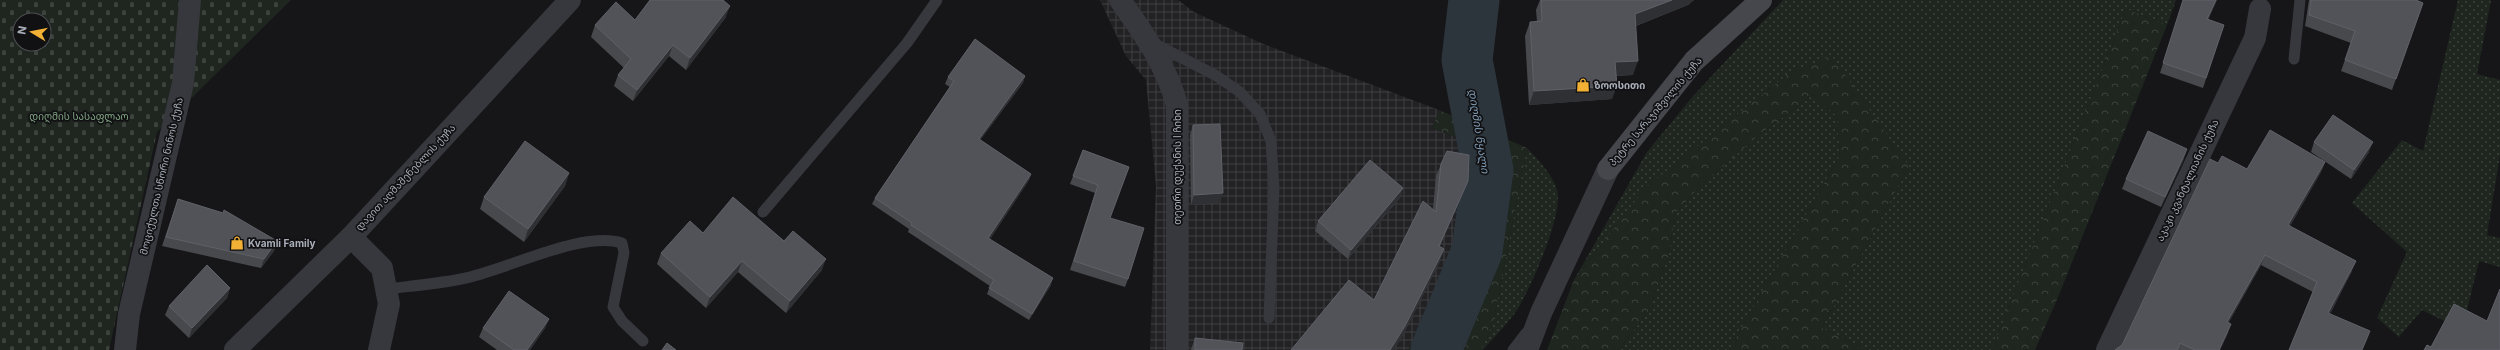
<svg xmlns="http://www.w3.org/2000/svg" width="2500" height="350" viewBox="0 0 2500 350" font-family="Inter,'Noto Sans Georgian',sans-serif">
  <defs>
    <pattern id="industrial-grid" width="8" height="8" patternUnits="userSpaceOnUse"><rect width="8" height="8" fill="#222225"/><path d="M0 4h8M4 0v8" fill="none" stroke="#3f3f43"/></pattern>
    <pattern id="green-dots" width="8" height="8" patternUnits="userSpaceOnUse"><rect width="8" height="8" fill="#1e261f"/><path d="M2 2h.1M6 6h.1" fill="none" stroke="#3c433d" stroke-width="1.8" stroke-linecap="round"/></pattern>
    <pattern id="forest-crowns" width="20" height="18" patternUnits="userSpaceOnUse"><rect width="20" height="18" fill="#1e261f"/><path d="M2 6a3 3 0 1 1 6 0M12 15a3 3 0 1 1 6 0" fill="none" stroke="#3c433d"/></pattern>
    <pattern id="cemetery-stones" width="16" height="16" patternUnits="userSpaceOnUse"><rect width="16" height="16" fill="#1e261f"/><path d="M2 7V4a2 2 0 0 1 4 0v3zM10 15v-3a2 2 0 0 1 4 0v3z" fill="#3c433d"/></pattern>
  </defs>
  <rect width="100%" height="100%" fill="#161618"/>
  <path fill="url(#industrial-grid)" d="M1100,0h78l16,12 67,31 178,67 -7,18 28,11 10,15 -4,67 -16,69 -42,60h-258l6,-164 -10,-106 -20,-24z"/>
  <path fill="url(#green-dots)" d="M1783,0h393l-9,25 -41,-16 -134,341h-124l-46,-22 87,-162 -117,-95 -145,116 -73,93 73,-128 47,-57z
    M2458,0h33l-14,74 23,6v75l-13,80 13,3v29l-21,-6 -17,69 -40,-20 -23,27 -22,-19 30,-66 -55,-49 50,-63 21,11z
    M1813,95l24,21 3,39 -111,195h-110l30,-40 20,-56 6,-40 25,-28 60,-52z
    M1527,148c11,12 25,25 30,42 7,23 -25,94 -37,115 -9,16 -25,31 -37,45h-2l12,-26z"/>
  <path fill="url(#forest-crowns)" d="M2126,9l41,16 -108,270 -24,55h-43z
    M1832,56l77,110 -87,162 46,22h-139l111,-195 -3,-39 -24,-21 -53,39 -60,52 -25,28 -6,40 -20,56 -30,40h-72l27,-70 72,-93 146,-116z
    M1439,110l88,38 -34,176 -12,26h-73l42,-60 16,-69 4,-67 -10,-15 -28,-11z"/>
  <path fill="url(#cemetery-stones)" fill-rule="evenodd" d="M0,0h291l-134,132 -48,218h-109zM20,20h24v24h-24z"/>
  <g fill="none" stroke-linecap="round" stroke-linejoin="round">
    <path stroke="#2c353c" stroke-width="51" d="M1436,350l41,-99 11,-81 -21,-110 7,-60"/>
    <path stroke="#37383d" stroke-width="11" d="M1153,43l62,32 25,17 20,22 11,27 3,47 -5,130
      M2294,59l6,-59
      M763,212l144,-169 30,-43
      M386,289c25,-3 50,-5 75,-10 44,-8 120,-49 161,-36l2,10 -11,54 9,14 21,20
      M1513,350l13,-17"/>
    <path stroke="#37383d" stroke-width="22" d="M1120,0c24,34 46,65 57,105v245
      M351,237l31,31 7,36 -10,46
      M125,350l4,-36 54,-231 7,-83
      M1527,350l14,-37 67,-144
      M2107,350l148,-312 5,-29"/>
    <path stroke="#37383d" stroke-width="22" d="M235,350l116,-113 219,-237"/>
    <path stroke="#45474d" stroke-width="22" d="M1608,169l86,-108 67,-61"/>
  </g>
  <path fill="#47494d" d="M1540,0h154l-6,5 -52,21 -3,49 -17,1 -4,23 -83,6 -4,-69 5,-14h7l-1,-12z
    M2183,0h34l-9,20 16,5 -21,63 -43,-15z
    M2309,0h107l7,3 -31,87 -51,-19 10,-28 -46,-17z
    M726,17l-40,53 -17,-14 -36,45 -19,-15 4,-11 6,-7 -33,-31 4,-12 40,-5z
    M1025,76l-2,7 -43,57 51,34 -2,6 -39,59 61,46 -22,35 -42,-26 3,-8 -82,-54 1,-3 -37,-25 3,-6 75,-111 -5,-3 3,-7z
    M1193,125l27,78 -29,2 -1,-70z
    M2314,142l55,10 -18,27 -40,-27z
    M1083,150l46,17 -19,51 18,61 -3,8 -55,-17 25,-77 -25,-9z
    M2184,159l-23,48 -39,-18 4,-10z
    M2325,162l-4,10 -31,54 62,45 -22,43 37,27 -78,9 24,-58 -52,-27 -32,57 -1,11 -8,17h-105l7,-5 96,-182 29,6z
    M1441,164l27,17 -5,12 -23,53v15l-39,78 -27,-39 59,-91 3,-33z
    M569,173l-4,13 -41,56 -44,-33 4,-12z
    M1403,188l-3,10 -52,61 -33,-28 3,-10z
    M178,199l45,14 54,28 -3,10 -13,17 -99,-22z
    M703,233l81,8 38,29 -36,43 -48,-41 -32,36 -49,-44 4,-11z
    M230,288l-3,10 -38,40 -24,-23 4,-9z
    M549,319l-4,9 -15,22h-33l-18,-13 4,-9z
    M1195,338l47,12h-51z"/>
  <path fill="#2f3033" d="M1672,0h22l-6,5 -58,23 5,-14z
    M2216,0h1l-14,29 4,-10z
    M730,6l-4,11 -40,53 4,-12z
    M673,45l-4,11 -36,45 4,-11z
    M1638,61l-5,14 -23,1 5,-14z
    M1025,76l-2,7 -47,63 3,-7z
    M1617,86l-5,13 -83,6 5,-14z
    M2373,142l-4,10 -18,27 3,-9z
    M2187,149l-3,10 -23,48 4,-10z
    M2325,162l-4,10 -36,63 3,-10z
    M569,173l-4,13 -41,56 4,-13z
    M1031,174l-2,6 -43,65 2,-7z
    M1468,181l-5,12 -29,65 5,-12z
    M1403,188l-3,10 -52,61 3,-9z
    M1223,193l-3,10 -29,2 3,-10z
    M277,241l-3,10 -13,17 3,-9z
    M1444,249l-4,12 -39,78 -7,11h-4z
    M2265,255l-4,10 -37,66 3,-9z
    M826,259l-4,11 -36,43 4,-12z
    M742,261l-4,11 -32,36 4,-11z
    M2356,261l-4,10 -27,52 3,-10z
    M1053,278l-2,7 -22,35 3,-6z
    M230,288l-3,10 -38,40 3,-10z
    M549,319l-4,9 -15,22h-3z
    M2231,324l-3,9 -8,17h-1z"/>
  <path fill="#525359" stroke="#5f6168" d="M650,0h73l7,6 -40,52 -17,-13 -36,45 -19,-15 13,-16 -36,-34 21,-23 19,18z
    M1541,0h131l-37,14 3,47 -23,1 2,24 -83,5 -4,-69 12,-1z
    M2183,0h33l-9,19 17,6 -18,53 -43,-15z
    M2311,0h105l7,3 -27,76 -51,-19 10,-29 -46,-16z
    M975,39l50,37 -46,63 52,35 -43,64 65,40 -21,36 -43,-26 5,-8 -83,-55 1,-2 -37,-25 79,-117 -6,-4z
    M2333,115l40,27 -19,28 -40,-28z
    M1220,124l3,69 -29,2 -1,-70z
    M2270,130l55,32 -37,63 68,36 -28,52 42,18 -8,19h-73l28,-68 -52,-27 -38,67 4,2 -12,26h-24l-15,-7 -3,7h-62l7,-5 88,-186 8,4 4,-7 25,13z
    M2148,131l39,18 -22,48 -39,-18z
    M525,141l44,32 -41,56 -44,-32z
    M1083,150l46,17 -19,51 34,10 -16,51 -54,-18 24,-76 -25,-9z
    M1447,151l22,4 -1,26 -29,65 5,3 -39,77 -15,24h-99l58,-70 25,20 49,-99 13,11 5,-48z
    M1370,160l33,28 -52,62 -33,-29z
    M733,197l51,44 9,-10 33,28 -36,42 -48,-40 -32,36 -49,-44 29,-32 13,12z
    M178,199l45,14 1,-3 53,31 -13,18 -98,-22z
    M207,265l23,23 -38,40 -23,-22z
    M2500,289v61h-76l3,-5 4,2 23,-43 33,17z
    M509,291l40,28 -22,31h-13l-31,-22z
    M1195,338l48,5 -1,7h-47z
    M667,343l9,7h-14z"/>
  <defs>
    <g id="shop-bare" transform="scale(1.08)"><path d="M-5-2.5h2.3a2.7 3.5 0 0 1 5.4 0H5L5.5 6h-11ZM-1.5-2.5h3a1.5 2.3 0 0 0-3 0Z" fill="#f2b134" stroke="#111113" stroke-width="2.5" paint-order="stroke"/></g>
  </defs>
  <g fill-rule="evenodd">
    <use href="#shop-bare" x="1583" y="85"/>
    <use href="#shop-bare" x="237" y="243"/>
  </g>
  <g text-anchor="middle" stroke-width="3.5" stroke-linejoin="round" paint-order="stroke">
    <g font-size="10" font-weight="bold" fill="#a8adb8" stroke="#111113" text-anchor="start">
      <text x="1594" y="89">ზოოსითი</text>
      <text x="248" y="247">Kvamli Family</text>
    </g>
    <g font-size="10" fill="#a8adb8" stroke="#111113">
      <text transform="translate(1655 111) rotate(-50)" y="4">პეტრე სარაჯიშვილის ქუჩა</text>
      <text transform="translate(1177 167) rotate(-90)" y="4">თეთრი დუქანის I ჩიხი</text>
      <text transform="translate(161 176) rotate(-77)" y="4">მოციქულთა სწორი ნინოს ქუჩა</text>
      <text transform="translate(405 177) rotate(-47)" y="4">დავით აღმაშენებლის ქუჩა</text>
      <text transform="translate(2187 180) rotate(-65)" y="4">აკაკი კვანტალიანის ქუჩა</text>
    </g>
    <g font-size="10" fill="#7fa381" stroke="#111113">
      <text x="79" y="120">დიღმის სასაფლაო</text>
    </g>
    <g font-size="11" font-style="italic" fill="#7f9bb3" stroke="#111113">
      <text transform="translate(1479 131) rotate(81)" y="4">დიღმის წყალი</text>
    </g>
  </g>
  <g transform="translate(32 32) rotate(280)"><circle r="19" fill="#111113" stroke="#4d4f55"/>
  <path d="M0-3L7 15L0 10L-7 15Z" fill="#f2b134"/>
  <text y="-6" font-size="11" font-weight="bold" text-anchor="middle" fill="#a8adb8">N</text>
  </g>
</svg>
